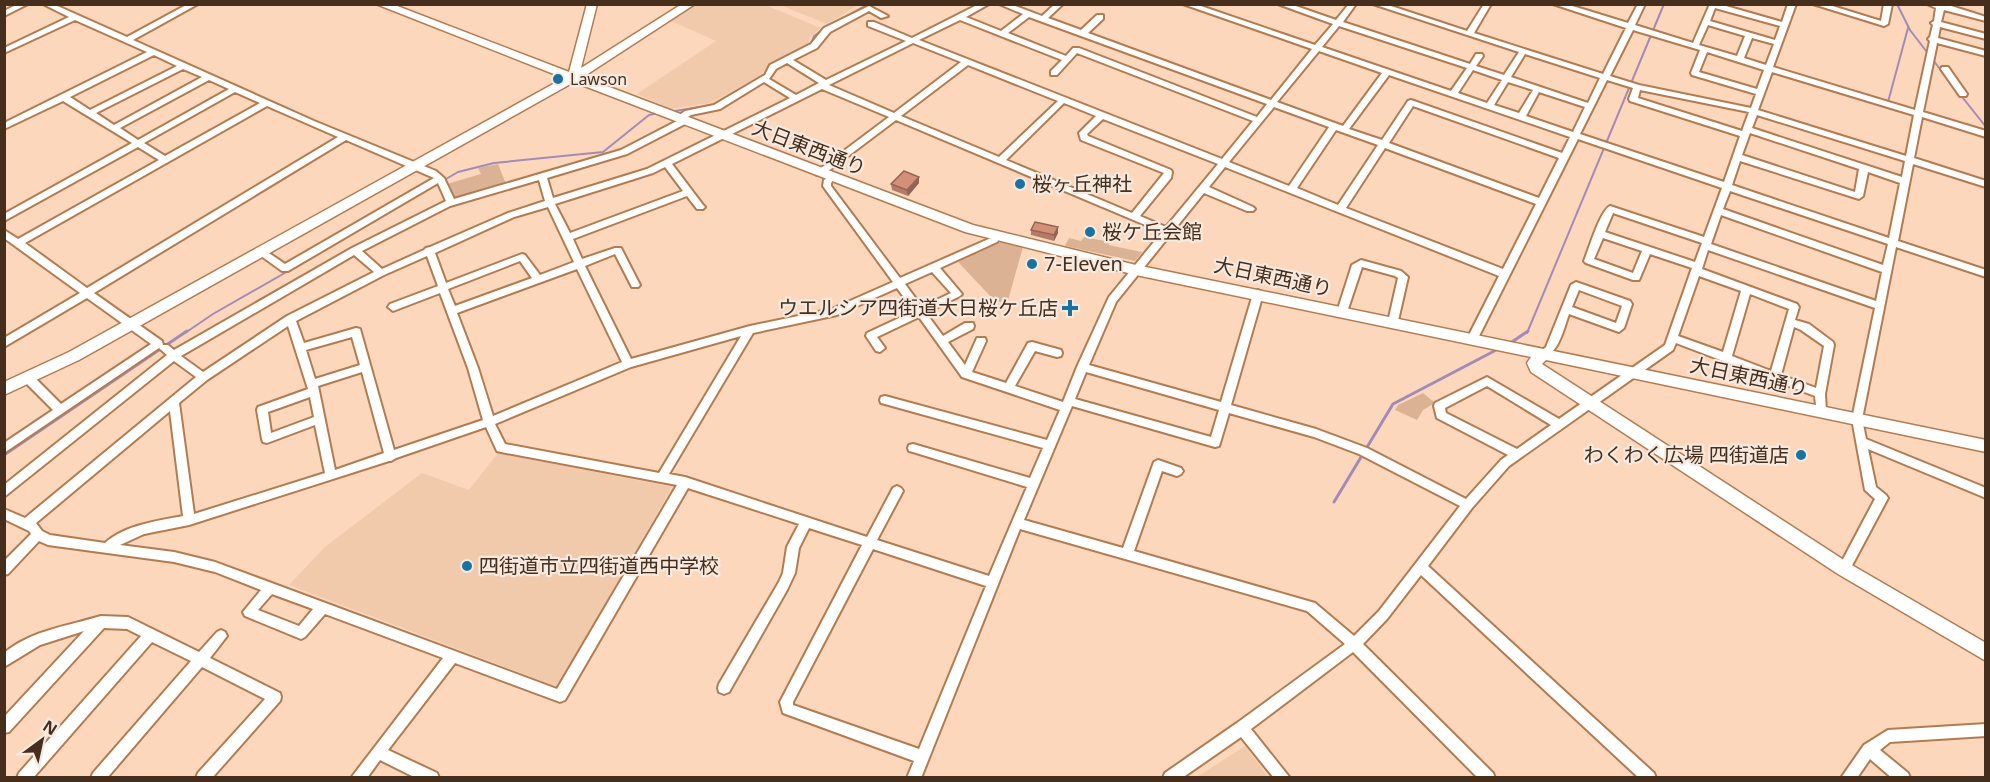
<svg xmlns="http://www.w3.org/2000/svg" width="1990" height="782" viewBox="0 0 1990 782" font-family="'Noto Sans','Noto Sans JP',sans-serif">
  <rect width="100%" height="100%" fill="#fcd7bc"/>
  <path fill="#f1c9ab" d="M694,5h71l56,23 -11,9 -2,6 -38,22 -12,12 -48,26 -39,6 -34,-15 79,-53 -47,-21z
    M858,5l-31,19 -47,-19 78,-1z
    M498,453l174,34 -114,200 -269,-102 36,-38 97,-74 47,17z
    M1245,746l23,31h-71z"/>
  <path fill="#dcb294" d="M498,164l8,20 -50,16 -4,-1 -5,-15 34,-10 -3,-6z
    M1084,237l26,5 -2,3 34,7 -7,9 -70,-15 4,-8 12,3z
    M1001,242l22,5 -16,57 -13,-4 -36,-38z
    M1423,393l12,10 -12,7 -6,10 -22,-10 3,-5z"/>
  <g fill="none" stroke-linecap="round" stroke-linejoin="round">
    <path stroke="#a28cb7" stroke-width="2" d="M1897,4l13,26 43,56
      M838,21l31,-17
      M801,49l10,-5 3,-8 10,-7
      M1959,93l27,34
      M1888,102l20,-74
      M669,112l44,-7 36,-21
      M379,218l79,-46 36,-9 109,-11 46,-37 10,-2
      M185,333l28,-19 77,-44
      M1527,333l137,-329"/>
    <path stroke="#a28cb7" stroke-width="3" d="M1509,344l19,-13
      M4,455l183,-124
      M1334,502l59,-98 107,-56"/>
    <g stroke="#b37b50" stroke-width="4">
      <path id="street" d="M18,4h10l-24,12v-5z
        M43,4h10l74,33 61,-33h10l-65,36 181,81 122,50 8,7 10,21 167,-49 56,-29 -3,-2 11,-8 29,-6 51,-30 5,-10 41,-21 13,-16 45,-22 19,10 -7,2 -12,-7 -39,21 -13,16 -24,12 33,20 80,-39 -38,-15v-4h6l38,16 67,-34h10l-23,13 35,14 22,-17 -24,-10h11l32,12 13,-12h8l-15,14 33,12 16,-15h6v4l-15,14 183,67 41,-51 -129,-45h12l120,41 18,-21 -55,-20h12l46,16 13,-16h7l-13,18 127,42 6,-10h6l1,2 -7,10 28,9 15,-23 -146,-48h12l82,27 17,-27h7l-17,29 129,41 23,-46 -73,-24h13l62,19 10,-19h7l-10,21 58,18 17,-39h9l63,18 6,-18h8l-23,63 142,43 15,-69 -2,-2 2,-2 3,-12 -2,-2 3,-2 2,-13 -9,-4h18l41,13v4l-42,-11 -3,12 45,12v5l-46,-12 -2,11 48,13v5l-49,-13 -14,69 63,19v6l-64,-20 -8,41 72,23v6l-73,-23 -15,77 88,29v7l-90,-30 -34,172 4,20 120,49v10l-118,-49 8,38 10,8 2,3 -40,75 -4,1 -4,-1 -2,-4 2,-4 35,-66 -10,-9 -13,-71 23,-111 -167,-58 -6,19 95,35 2,3 -4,13 14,4 24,18 1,3 -9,49 1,18 -1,3h-8l-2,-19 -139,-53 -3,7 -164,116 -37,42 -44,58 226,207 2,5h-17l-218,-203 -34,44 -24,25 130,129 2,5h-17l-125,-126 -102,77 39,49h-16l-33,-41 -59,41h-19l2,-5 72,-50 108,-79 -38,-33 -287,-82 -99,249h-14l7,-17 -131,-48 -3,-11 82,-157 -53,-17 -10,20 -4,25 -8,17 -58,102 -5,2 -5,-2 -1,-4 1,-4 60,-102 4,-9 4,-26 12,-23 -111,-36 -123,212 -5,2 -105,-39 -67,87 49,23 2,5h-23l-36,-18 -13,18h-16l92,-120 -118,-44 -20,23 -4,2 -56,-23 -2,-4 18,-22 -46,-18 -41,-10 -126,-17 -9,-4 -31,33 -4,1v-14l27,-27 -2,-3 -25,-12v-10l21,9 171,-141 -22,-16 -170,136v-12l163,-130 -8,-7 -155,105v-10l49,-33 -29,-29 -1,-3 1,-3h8l29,29 90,-60 -64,-46 -83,49v-9l76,-45 -76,-55v-8l14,9 141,-79 -21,-13 -134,74v-7l128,-71 -69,-42 -59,28v-6l143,-71 -72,-32 -71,33v-5l65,-31zM1715,8l65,18 -5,14 -65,-19zM1029,17l238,87 -10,13 -178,-69h-6l-7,8 -58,-23zM960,20l102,40 -11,11v4h6l20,-22 176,68 -31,38 -303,-119zM1708,25l37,11 -8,20 -38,-11zM1339,26l128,42 -16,23 -129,-44zM1633,30l67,20 -9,23 1,2 64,19 -5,14 -112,-23 -29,-9zM1752,38l22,6 -8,21 -22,-7zM913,43l48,19 -67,51 -65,-28zM1319,51l63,22 -39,53 -66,-24zM1707,52l57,18 -7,19 -58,-17zM1525,54l75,24 -12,25 -77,-26zM154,55l23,11 -87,44 -20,-13zM787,63l32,20 -23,12 -27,-16 7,-10zM968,65l90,36 -59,56 -98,-41zM183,69l19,8 -88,48 -18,-12zM1473,70l29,10 -15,23 -29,-10zM1772,72l142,43 -8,41 -148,-46zM1389,75l181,62 -8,16 -151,-53 -3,1 -26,39 -33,-11zM209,80l20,9 -91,51 -18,-12zM1607,80l26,8 -4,11 1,2 110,35 -16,46 -144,-48zM764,82l26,16 -143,71 -94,29 -6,-20 80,-24 60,-31 1,-2 -3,-2 6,-4 29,-6zM1508,82l25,8 -14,23 -25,-8zM822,89l67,28 -72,54v4h6l73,-55 266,112 -53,65 -32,70 -14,35 -48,-16 20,-35 22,6 4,-1 1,-3 -1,-3 -29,-8 -4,1 -22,40 -34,-11 14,-31 -1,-3h-8l-12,27 -17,-23 25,-13 1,-3 -1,-3h-8l-22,13 -17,-23 34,-17 2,-2 -22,-26 57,-26 4,-5 -2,-2h-6l-2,3 -91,40 -69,-92v-3l4,-5 -4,-3 -7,5 -1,6 70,96 -61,27 -82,17 -119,33 -46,-93 30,-12 17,33h6l2,-2 -19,-37h-6l-33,11 -9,-20 114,-43 10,13h6l2,-2 -2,-2 -31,-41zM1640,90l109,22 -7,19 -104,-33zM235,92l25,11 -95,53 -21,-13zM1539,92l46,15 -12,25 -47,-16zM1064,103l32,13 -17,17 2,7 83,33 -32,40 -126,-53zM267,106l71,31 -251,151 -62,-45zM1413,106l146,52 -20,40 -150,-55zM1274,107l55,20 -40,59 -60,-24zM1757,115l148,46 -3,16 -150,-49zM1103,119l115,45 -52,63 -26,-11 31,-38 1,-6 -1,-2 -83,-34 -1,-2zM1336,130l42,15 -40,60 -41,-17zM1750,133l109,36 -4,23 -113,-37zM1578,139l144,49 -18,49 -94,-31c-10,5 -21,43 -26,55l2,2 47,17h6l11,-26 42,14 -27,77 -106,74 -72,-42 -52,26 -1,3 3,12 71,37 -7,5 -35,39 -99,-51 -51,-19 -85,-24 32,-111 -2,-2 -3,-2 -5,4 -32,108 -132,-37 27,-63 88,-109 43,18h6l2,-2 -2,-2 -44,-20 16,-20 274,109 -32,63 5,4 4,-1zM346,140l88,38 -149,86 -22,-15h-6l-2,2 2,2 25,18h6l150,-88 8,18 -94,47 -178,102 -6,-5h-5l-1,-4 -68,-48zM1385,148l151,56 -33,65 -157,-61zM1740,161l119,38 4,-3 5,-24 32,11 -11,55 -157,-53zM665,167l18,24 -113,42 -15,-29 98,-31zM539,180l6,21 -37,12 -78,34 -4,1 -2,2 -42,19 -20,-18 88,-45zM1730,191l158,53 -5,21 -160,-56zM548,207l26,55 -34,13 -15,-20 -3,-1 -76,29 -11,-30 79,-36zM1613,213l89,30 -7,19 -90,-30zM1721,215l161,57 -6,29 -165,-57zM1603,238l39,13 -9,22 -39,-14zM354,255l20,17 -87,44 -84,56 -22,-16zM427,256l11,30 -48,18 -2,3 5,4 47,-18 28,75 15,52 -89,30 -34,-121 -4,-1 -52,15 -8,-22 88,-46zM520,261l12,17 -77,28 -7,-17zM577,269l45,93 -129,54 -15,-48 -21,-55zM932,272l19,21 -29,14 -17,-23zM1699,276l42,15 -18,61 -45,-16zM897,288l17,23 -47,22 -1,3 10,15 4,1 5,-4 -8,-11 42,-20 43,60 98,33 -13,30 -162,-44 -4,1 -1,3 1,3 4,1 158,44 -13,30 -117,-34 -4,1 -1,3 1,3 4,1 114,35 -38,89 -112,-36 26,-49 -2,-3 -4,-2 -4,2 -26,49 -182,-60 -16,-3 84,-141 84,-18zM1750,294l39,15 -18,62 -39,-15zM288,326l20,63 -50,18 -1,3 5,29 1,3 4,1 48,-18 10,48 -131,41 -15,-111 28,-23zM1794,327l7,3 23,16 -8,42 -35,-13zM741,336l-82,137 -154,-29 -10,-20 136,-57zM352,337l8,28 -45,14 -9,-29zM362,372l22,81 -49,17 -17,-84zM1086,372l133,38 -8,27 -136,-38zM1487,386l64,39 -34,24 -71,-36 -1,-5zM310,397l4,20 -43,16 -3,-21zM1072,406l143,41 4,-1 1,-3 9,-30 85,24 45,17 101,52 -81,105 -25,25 -39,-33 -181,-52 28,-80 15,5 4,-2 2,-3 -2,-3 -23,-8 -4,2 -31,86 -99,-28zM170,411l13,105c-26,5 -58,9 -78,27l-55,-8 -8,-4 -6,-8zM486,427l11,24 4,1 176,33 -120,204 -342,-127 -41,-10 -54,-7 24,-11 45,-9 200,-64h2l5,-3zM873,549l113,37 -67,163 -126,-44v-3zM272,594l41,15 -14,17 -41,-16z
        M1813,4h13l55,17 3,-17h8l-4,20 -4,2z
        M1942,67h6l19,27 -1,2h-6l-19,-27z
        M1361,260l40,11 7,6 -11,48h-8l-1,-3 10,-44 -3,-2 -33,-9 -15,45 -5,4 -5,-4 15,-47z
        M1576,282l54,19 2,3 -8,24 -5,4 -50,-18c-5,13 -11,45 -30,43l-1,-3 8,-7 25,-62zM1579,290l43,16 -6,17 -44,-16z
        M101,616l27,1 71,35 18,-20 4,-2 4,2 2,4 -17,22 70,35 1,4 -1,4 -68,77h-16l2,-5 67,-74 -63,-32 -95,111h-16l2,-5 98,-112 -39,-19 -119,136h-16l2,-5 122,-137 -14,-7 -23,-1 -95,104 -5,1v-16l80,-86 -44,14 -36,22v-14c28,-23 64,-27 97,-37z
        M1986,724v12l-96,6 -10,8 28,23 2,5h-18l-22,-19 -13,19h-16l23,-33 24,-15z"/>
    </g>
    <g stroke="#b37b50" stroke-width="3">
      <path id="secondary" d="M376,4h16l177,68 18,-68h10l-16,64 101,-64h13l-112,73 390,148 163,40 850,175v12l-440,-92 -4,4 308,200 136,79v18l-148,-87 -307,-202 -4,-9 4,-6 -395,-82 -171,-43 -391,-150 -495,278 -75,35v-13l65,-30 495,-274z"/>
    </g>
    <use href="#street" fill="#fff" fill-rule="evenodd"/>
    <use href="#secondary" fill="#fff" fill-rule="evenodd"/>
  </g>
  <path fill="#b67b68" d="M919,183l-11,13 -16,-6 -1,-6z
    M1031,230l27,3 -4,8 -23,-6z"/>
  <path fill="#946455" d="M919,177v6l-11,13 -1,-6z
    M1058,227v6l-4,8v-6z"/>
  <path fill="#d48f79" stroke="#946455" stroke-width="1.5" d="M904,171l15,6 -12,13 -16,-6z
    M1035,222l23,5 -4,8 -23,-5z"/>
  <g fill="#1973a1" stroke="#f6e9e0" stroke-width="2">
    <circle cx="558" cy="79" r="6"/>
    <circle cx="1020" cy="184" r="6"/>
    <circle cx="1090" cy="232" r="6"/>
    <circle cx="1032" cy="264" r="6"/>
    <path d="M1067 299h6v6h6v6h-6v6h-6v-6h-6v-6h6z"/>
    <circle cx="1801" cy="455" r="6"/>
    <circle cx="467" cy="566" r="6"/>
  </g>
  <g text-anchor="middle" stroke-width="4.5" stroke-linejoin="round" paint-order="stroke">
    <g font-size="16" fill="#462e1c" stroke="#f6e9e0" text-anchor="start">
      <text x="570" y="85">Lawson</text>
    </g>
    <g font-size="20" fill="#462e1c" stroke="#f6e9e0">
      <text transform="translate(809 148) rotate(21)" y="7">大日東西通り</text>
      <text transform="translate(1273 277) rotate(12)" y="7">大日東西通り</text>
      <text transform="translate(1749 377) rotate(12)" y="7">大日東西通り</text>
    </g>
    <g font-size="20" fill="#462e1c" stroke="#f6e9e0" text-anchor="start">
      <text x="1032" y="191">桜ヶ丘神社</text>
      <text x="1102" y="239">桜ケ丘会館</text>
      <text x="1044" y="271">7-Eleven</text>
      <text x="1058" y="315" text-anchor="end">ウエルシア四街道大日桜ケ丘店</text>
      <text x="1789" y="462" text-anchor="end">わくわく広場 四街道店</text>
      <text x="479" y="573">四街道市立四街道西中学校</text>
    </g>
  </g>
  <rect width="1990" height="782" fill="none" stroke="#462e1c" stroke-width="12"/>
  <g transform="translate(42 740) rotate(33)" stroke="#f6e9e0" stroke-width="4.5" paint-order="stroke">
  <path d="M0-4.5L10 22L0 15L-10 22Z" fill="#462e1c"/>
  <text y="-9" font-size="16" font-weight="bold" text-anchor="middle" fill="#462e1c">N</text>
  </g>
</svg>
